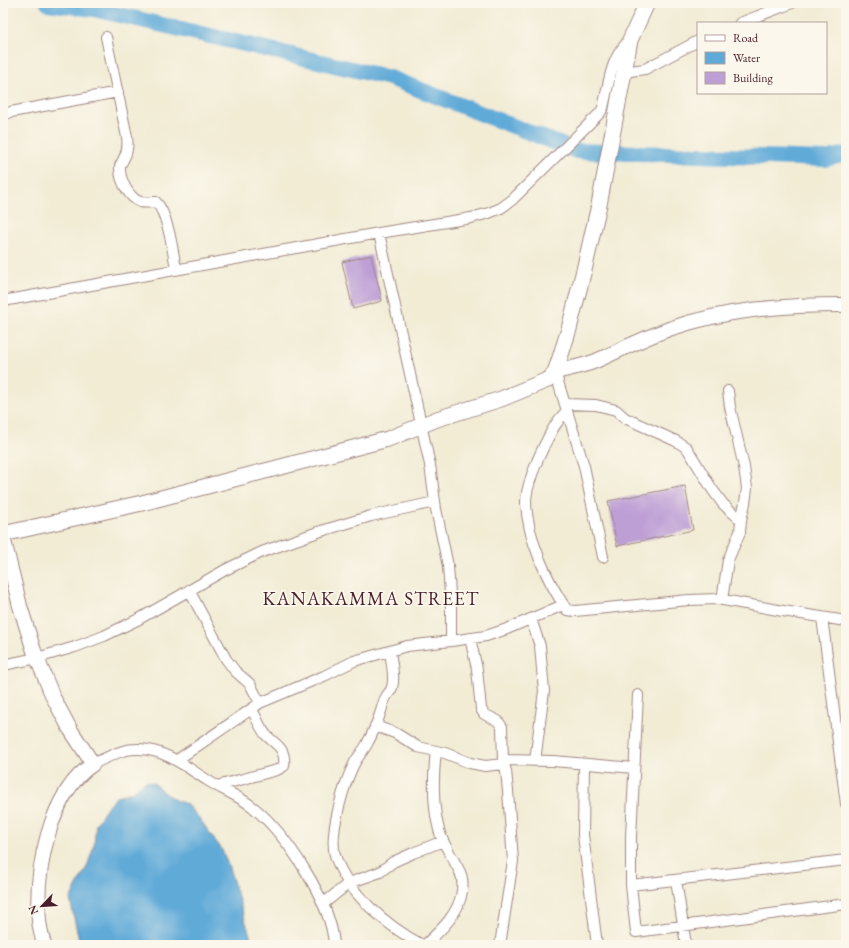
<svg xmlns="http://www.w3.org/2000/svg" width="849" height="948" viewBox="0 0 849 948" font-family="'EB Garamond',serif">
  <rect width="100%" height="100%" fill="#fbf7ec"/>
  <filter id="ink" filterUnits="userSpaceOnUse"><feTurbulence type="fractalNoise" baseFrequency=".025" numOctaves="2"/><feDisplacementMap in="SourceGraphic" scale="8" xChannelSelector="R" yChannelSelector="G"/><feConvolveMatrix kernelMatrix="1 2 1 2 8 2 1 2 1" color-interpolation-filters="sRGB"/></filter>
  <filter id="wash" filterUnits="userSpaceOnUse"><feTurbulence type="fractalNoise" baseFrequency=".012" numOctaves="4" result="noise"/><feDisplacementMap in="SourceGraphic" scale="16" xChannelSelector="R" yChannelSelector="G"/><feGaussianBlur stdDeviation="0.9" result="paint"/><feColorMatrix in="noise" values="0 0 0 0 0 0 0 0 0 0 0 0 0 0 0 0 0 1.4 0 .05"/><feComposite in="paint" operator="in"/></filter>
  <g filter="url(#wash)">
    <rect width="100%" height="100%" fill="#f2ecd5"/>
    <path fill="#60aad8" stroke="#556482" d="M146,781l8,2 9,9 12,8 11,4 13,14 23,32 7,18 24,77h-173l-10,-46 17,-32 7,-21 2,-22 13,-19 8,-9 15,-4z"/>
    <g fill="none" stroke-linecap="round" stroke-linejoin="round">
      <path stroke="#60aad8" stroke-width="16" d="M48,3l46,6 296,69 187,73 248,8 21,-5"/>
    </g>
    <g id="blocks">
      <path fill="#bd9fd5" d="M371,255l11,46 -29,8 -11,-47z
        M685,486l8,44 -76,16 -9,-45z"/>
    </g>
  </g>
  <g filter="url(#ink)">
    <use href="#blocks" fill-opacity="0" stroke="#9e8680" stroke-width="1"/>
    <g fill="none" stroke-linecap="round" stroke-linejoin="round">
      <g stroke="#9e8680" stroke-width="12">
        <path id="street" d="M740,23l52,-20
          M106,37l21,100c1,7 1,14 -3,21 -1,3 -3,5 -4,8 -1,13 8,31 20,36 5,1 11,0 16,0 12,12 17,50 20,67
          M623,72l22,-3 53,-28
          M3,115l8,-3 107,-20
          M379,233l51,232 6,44 12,57 3,41v34
          M3,301l376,-68 92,-15 18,-5 12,-5 11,-8 88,-87 3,-5c6,-24 7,-51 27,-68
          M555,372l29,94 19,91
          M565,404l31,1 20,5 9,8 51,23 11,7 25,41 11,15 18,16
          M567,411c-11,10 -17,23 -23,35 -7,14 -18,41 -18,56 1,35 21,79 41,108l8,1 114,-11 29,-1 65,12 63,10
          M189,590l37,69 9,12 15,13 10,19
          M722,600l6,-40 12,-28 1,-12 4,-17 2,-15 -3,-21 -14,-60 -2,-16
          M822,617l24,187
          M531,619l9,27 4,45 -9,70
          M470,638l7,31 4,40 3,5 14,7 4,6 1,33 3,11 2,20 5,70 -13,84
          M390,651c1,10 6,29 1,39 -1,2 -4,4 -5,7 -3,5 -4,12 -6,17 -3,9 -7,19 -12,28 -3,7 -9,13 -13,20 -11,21 -26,71 -20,93 11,38 54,72 87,90
          M3,665l34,-7 38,-11 29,-11 35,-17 86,-49 37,-18 56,-20 53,-16 64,-14
          M638,695l-7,142v48l5,47 210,-28
          M375,726l20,7 23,14 27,6 25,10 15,3 19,-2
          M177,760l83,-57 64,-27 30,-15 53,-15 44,-5 35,-5 21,-7 56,-24
          M503,760l50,1 81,7
          M93,764c13,-6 28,-15 43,-15 27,-1 49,17 71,31 15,10 33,16 47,28 32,26 78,95 80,137
          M584,764l-1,71 14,110
          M217,786l60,-16 7,-4c2,-18 -7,-20 -18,-31 -6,-7 -10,-18 -14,-26
          M676,880l10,65
          M631,885l215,-25
          M323,904l26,-21 31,-11 13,-10 20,-9 30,-12
          M425,945c16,-15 34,-31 37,-54 1,-7 1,-14 -3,-21 -7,-14 -16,-25 -20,-40 -7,-26 -6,-53 -3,-79"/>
      </g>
      <g stroke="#9e8680" stroke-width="16">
        <path id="secondary" d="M555,372c13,-3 28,-6 41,-11 24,-11 48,-23 73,-32 57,-20 117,-24 177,-24
          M3,537l17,69 14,45 19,46 17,32 23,35c-44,29 -58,107 -54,157 1,8 3,16 5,24"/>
      </g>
      <g stroke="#9e8680" stroke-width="17">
        <path id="primary" d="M3,534l139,-31 246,-64 49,-20 64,-20 49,-20 5,-7 3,-8 11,-35 16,-63 14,-61 31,-165 17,-37"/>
      </g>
      <use href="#street" stroke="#fff" stroke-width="10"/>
      <use href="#secondary" stroke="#fff" stroke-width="14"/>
      <use href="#primary" stroke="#fff" stroke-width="15"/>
    </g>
  </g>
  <g text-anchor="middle" stroke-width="3.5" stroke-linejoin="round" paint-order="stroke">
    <g font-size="19" letter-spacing="1" fill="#4a1f2b" stroke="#fbf7ec">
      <text x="371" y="605">KANAKAMMA STREET</text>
    </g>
  </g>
  <rect width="849" height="948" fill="none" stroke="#fbf7ec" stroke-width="16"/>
  <rect x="697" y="22" width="130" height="72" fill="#fbf7ec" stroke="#b4a19f"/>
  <rect x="705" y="35" width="20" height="6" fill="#ffffff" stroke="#b4a19f"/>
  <text x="733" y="42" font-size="12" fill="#4a1f2b">Road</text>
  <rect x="705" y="52" width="20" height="12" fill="#60aad8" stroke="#b4a19f"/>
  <text x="733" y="62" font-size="12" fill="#4a1f2b">Water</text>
  <rect x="705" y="72" width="20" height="12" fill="#bd9fd5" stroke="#b4a19f"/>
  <text x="733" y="82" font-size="12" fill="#4a1f2b">Building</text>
  <g transform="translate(42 906) rotate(245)" stroke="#fbf7ec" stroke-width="3" paint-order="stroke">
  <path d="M0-3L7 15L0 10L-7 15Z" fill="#4a1f2b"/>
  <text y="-6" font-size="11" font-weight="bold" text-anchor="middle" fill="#4a1f2b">N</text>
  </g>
</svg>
